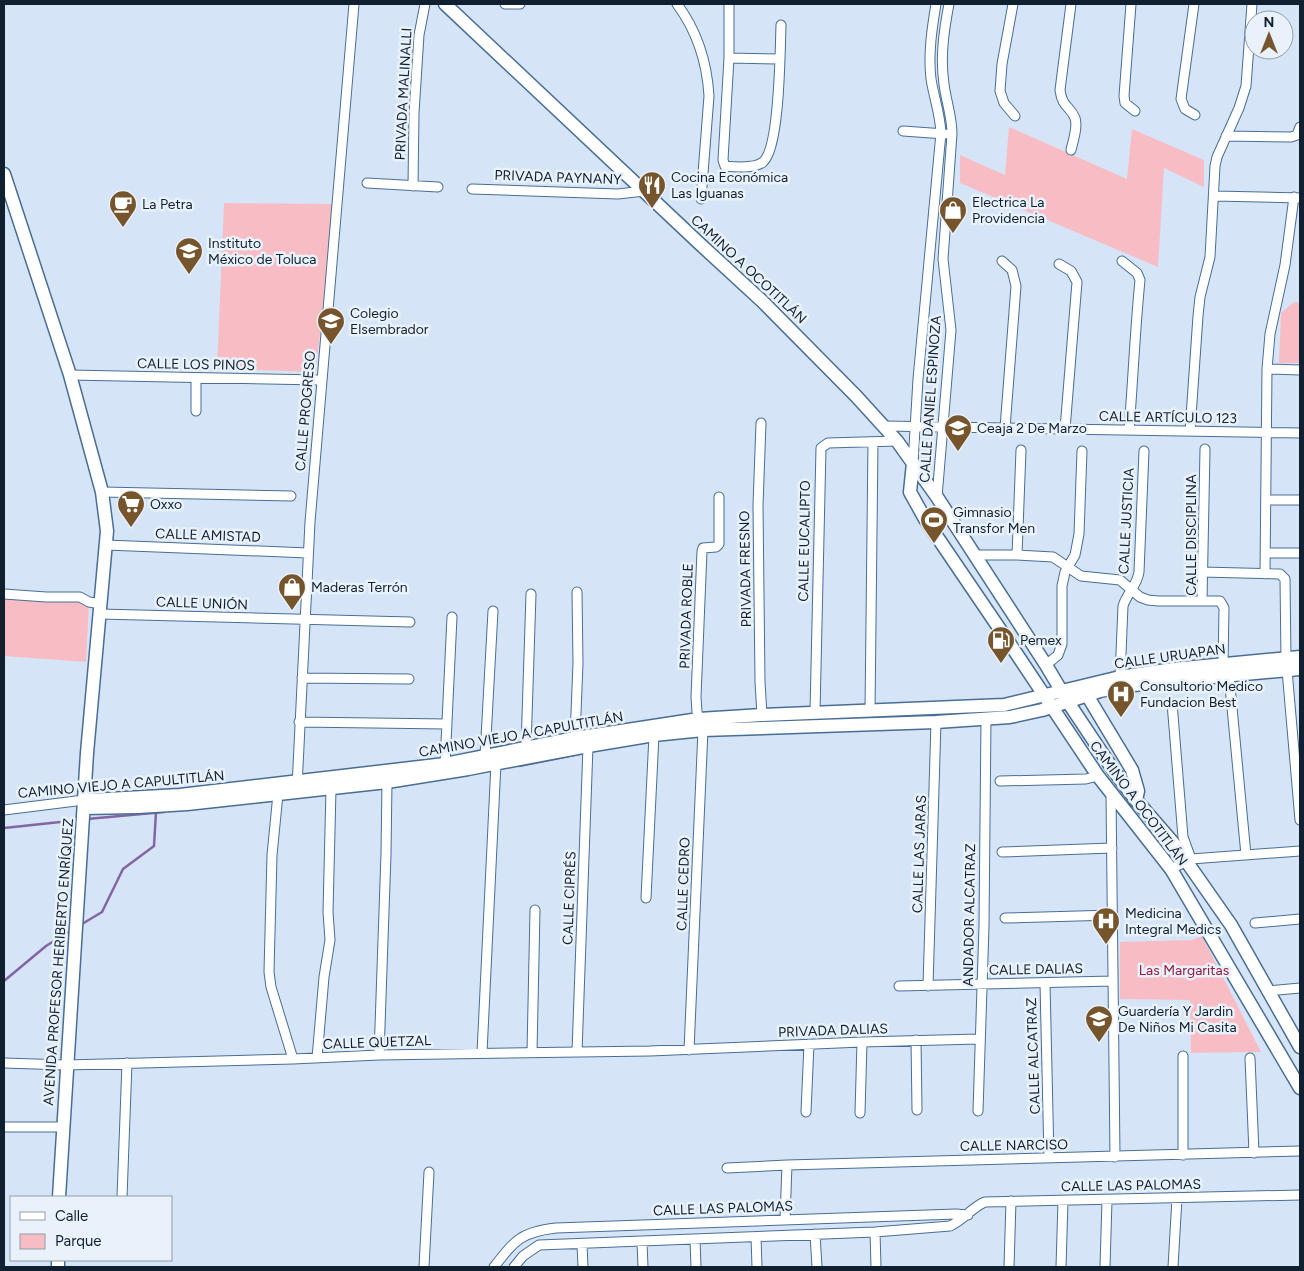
<svg xmlns="http://www.w3.org/2000/svg" width="1304" height="1271" viewBox="0 0 1304 1271" font-family="Figtree,sans-serif">
  <rect width="100%" height="100%" fill="#d5e5f7"/>
  <path fill="#f8bdc4" d="M1009,127l118,52 5,-50 72,31v27l-40,-19 -6,99 -198,-84v-28l45,20z
    M224,203l109,1 -17,168 -99,-3z
    M1294,302l6,1v60h-21l2,-50z
    M4,597l85,6 -3,59 -82,-6z
    M1202,936l59,116 -70,1 -1,-53 -70,-1v-57l72,-2z"/>
  <g fill="none" stroke-linecap="round" stroke-linejoin="round">
    <path stroke="#8365a4" stroke-width="2.5" d="M808,719l57,-1
      M519,766l66,-13
      M87,819l77,-7
      M4,828l75,-8
      M82,924l20,-12 21,-43 31,-23 2,-34
      M4,981l42,-35 24,-15"/>
    <g stroke="#486e95" stroke-width="11">
      <path id="minor" d="M505,4h15
        M677,4c20,27 30,58 32,92l-8,103
        M729,4v54l-6,102 2,6c10,1 30,3 38,-4 17,-14 17,-112 18,-137
        M1013,4l-11,60 -2,27 4,12 11,13
        M1071,4l-11,86c2,17 10,16 15,28 3,9 -2,23 -4,32
        M1131,4l-7,92 1,7 10,8
        M1194,4l-13,95 4,10 10,6
        M729,58l51,1
        M903,131l42,3
        M1226,136l65,1 6,-2 3,-8
        M367,183l71,4
        M413,186l1,-73 5,-78 6,-31
        M472,189l146,5 26,-3
        M1214,196l86,2
        M1002,261l10,9 4,16 -11,142
        M1122,261l15,12 3,7c-5,50 -7,100 -11,150
        M1059,264l12,7 6,11 -12,147
        M1267,369l33,1
        M70,375l251,5
        M196,411v-33
        M761,423l-3,82 2,177 2,33
        M884,426l416,7
        M1190,431l8,-115 2,-19 10,-40 5,-91 2,-9 22,-49 7,-22 6,-82
        M913,463l5,-84 23,-246c-1,-20 -7,-35 -10,-54 -3,-25 1,-51 5,-75
        M102,492l189,4
        M937,497l14,-167 -8,-71 9,-125c0,-18 -6,-33 -8,-50 -4,-27 0,-54 5,-80
        M1266,500h34
        M106,545l202,8
        M1265,553h35
        M975,555h42l36,2 28,19 39,4 20,17 8,3 10,1h62l4,7 -1,56
        M1017,555l4,-105
        M1202,572l78,2 5,5 1,80
        M1265,574l2,-205 3,-35 15,-69 9,-68
        M4,594l42,3h34l9,5 12,2
        M1202,601l3,-152
        M100,614l310,8
        M1046,665l12,-10 4,-11v-58l3,-14 10,-17 4,-21 3,-83
        M1287,670l13,150
        M1229,676l17,179
        M1120,677l3,-71c4,-13 14,-20 16,-34l5,-121
        M302,678l107,1
        M1172,703l11,134 8,22
        M870,711l3,-269
        M815,712l6,-264 7,-5 69,-2
        M299,722l148,2
        M575,738l3,-75 -1,-71
        M526,748l5,-154
        M485,756l8,-145
        M445,764l7,-147
        M1000,781l86,-2 12,-3
        M297,787l13,-265 44,-518
        M278,794l-6,61 -3,117 2,15 22,72
        M1111,794l4,363
        M4,810l80,-10
        M1002,852l110,-4
        M1171,869l20,-10 109,-8
        M646,898l8,-163
        M1005,918l108,-3
        M1255,923l45,-4
        M1045,983l4,175
        M899,986l214,-5
        M928,986l8,-264
        M1267,991l33,-3
        M916,1040l1,70
        M689,1050l14,-320 -6,-18 -1,-15 6,-146 1,-3 13,-1 3,-3v-47
        M532,1052l3,-142
        M577,1052l11,-306
        M482,1053l14,-290
        M379,1055l7,-201 1,-72
        M1183,1056v99
        M317,1058l7,-81 6,-37 -2,-28 3,-123
        M1250,1058l4,95
        M4,1063l62,2 227,-6 86,-4 271,-4 212,-9 117,-3
        M978,1111l6,-185 2,-207
        M806,1112l3,-68
        M860,1113l2,-71
        M4,1127h58
        M727,1168l60,-3 513,-14
        M122,1197l5,-134
        M785,1219l2,-54
        M875,1232l1,35
        M815,1234l2,33
        M756,1237l1,30
        M695,1239l1,28
        M642,1242l1,25
        M582,1244l1,23
        M424,1267l5,-95
        M494,1267c21,-27 27,-35 62,-39l400,-14 12,1
        M514,1267l9,-11 16,-11 336,-13 75,-6c14,-6 22,-19 35,-24l315,-7
        M1009,1267l2,-66
        M1061,1267l2,-66
        M1105,1267l2,-67
        M1173,1267l4,-69"/>
    </g>
    <g stroke="#486e95" stroke-width="15">
      <path id="secondary" d="M445,4l255,240 62,57 94,95 41,45 40,56 109,168 22,37 46,69 22,29 39,45 56,80 69,122
        M4,174l66,201 32,117 5,39 -20,222 -28,444
        M913,463l-3,29 15,27 91,134 82,123 73,93 129,219
        M1084,690l48,80 6,21 -2,9
        M89,800l91,-5 265,-31 130,-26 124,-19 63,-4 242,-10 116,-28 53,-8 127,-12
        M84,808l54,-1 49,-3 200,-22 81,-13 120,-23 66,-11 49,-5 233,-8 74,-5 32,-7 58,-19 25,-5 44,-5 131,-12
        M58,1260v7"/>
    </g>
    <use href="#minor" stroke="#fff" stroke-width="9"/>
    <use href="#secondary" stroke="#fff" stroke-width="12"/>
  </g>
  <defs>
    <g id="restaurant-pin" transform="scale(1.4375)"><path d="M0 17L-7.5 6A9.5 9.5 0 1 1 7.5 6Z" fill="#76552c" stroke="#e9f1fa"/><path d="M-5-6h1v4h1v-4h1v4h1v-4h1v5L-1.5 .5V6h-2V.5L-5-1ZM5-6V6H3V1.5H1.5Q1.5-4 5-6Z" fill="#fff"/></g>
    <g id="cafe-pin" transform="scale(1.4375)"><path d="M0 17L-7.5 6A9.5 9.5 0 1 1 7.5 6Z" fill="#76552c" stroke="#e9f1fa"/><path d="M-5.5-4.5H6V0H3Q3 3.5 0 3.5H-2.5Q-5.5 3.5-5.5 0ZM3-3.2v2h1.7v-2ZM-6 4.5H4V6H-6Z" fill="#fff"/></g>
    <g id="shop-pin" transform="scale(1.4375)"><path d="M0 17L-7.5 6A9.5 9.5 0 1 1 7.5 6Z" fill="#76552c" stroke="#e9f1fa"/><path d="M-5-2.5h2.3a2.7 3.5 0 0 1 5.4 0H5L5.5 6h-11ZM-1.5-2.5h3a1.5 2.3 0 0 0-3 0Z" fill="#fff"/></g>
    <g id="school-pin" transform="scale(1.4375)"><path d="M0 17L-7.5 6A9.5 9.5 0 1 1 7.5 6Z" fill="#76552c" stroke="#e9f1fa"/><path d="M0-5L7-2L0 1L-7-2ZM-4 1L0 2.5L4 1V4Q0 6-4 4Z" fill="#fff"/></g>
    <g id="university-pin" transform="scale(1.4375)"><path d="M0 17L-7.5 6A9.5 9.5 0 1 1 7.5 6Z" fill="#76552c" stroke="#e9f1fa"/><path d="M0-5L7-2L0 1L-7-2ZM-4 1L0 2.5L4 1V4Q0 6-4 4Z" fill="#fff"/></g>
    <g id="supermarket-pin" transform="scale(1.4375)"><path d="M0 17L-7.5 6A9.5 9.5 0 1 1 7.5 6Z" fill="#76552c" stroke="#e9f1fa"/><path d="M-6-5.5h2.5l.6 2H6L4.5 2H-2.5L-4.4-4H-6ZM-1.5 3.2a1.3 1.3 0 1 0 .1 0ZM3 3.2a1.3 1.3 0 1 0 .1 0Z" fill="#fff"/></g>
    <g id="stadium-pin" transform="scale(1.4375)"><path d="M0 17L-7.5 6A9.5 9.5 0 1 1 7.5 6Z" fill="#76552c" stroke="#e9f1fa"/><path d="M0-5a6.5 5 0 1 0 0 10a6.5 5 0 1 0 0-10ZM-3.5-1.8h7v3.6h-7Z" fill="#fff"/></g>
    <g id="fuel-pin" transform="scale(1.4375)"><path d="M0 17L-7.5 6A9.5 9.5 0 1 1 7.5 6Z" fill="#76552c" stroke="#e9f1fa"/><path d="M-5.5-6h7V0h2V4h1.3V-2.5L3-4.5l.8-.8L6-3V5H2.5V1h-1V6h-7ZM-4.2-4.7v3.2H.2V-4.7Z" fill="#fff"/></g>
    <g id="hospital-pin" transform="scale(1.4375)"><path d="M0 17L-7.5 6A9.5 9.5 0 1 1 7.5 6Z" fill="#76552c" stroke="#e9f1fa"/><path d="M-5-5h3v3.5h4V-5h3V5h-3V1.5h-4V5h-3Z" fill="#fff"/></g>
  </defs>
  <g fill-rule="evenodd">
    <use href="#restaurant-pin" x="652" y="185"/>
    <use href="#cafe-pin" x="123" y="204"/>
    <use href="#shop-pin" x="953" y="210"/>
    <use href="#school-pin" x="189" y="251"/>
    <use href="#school-pin" x="331" y="321"/>
    <use href="#university-pin" x="958" y="428"/>
    <use href="#supermarket-pin" x="131" y="504"/>
    <use href="#stadium-pin" x="934" y="520"/>
    <use href="#shop-pin" x="292" y="587"/>
    <use href="#fuel-pin" x="1001" y="640"/>
    <use href="#hospital-pin" x="1121" y="694"/>
    <use href="#hospital-pin" x="1106" y="921"/>
    <use href="#school-pin" x="1099" y="1019"/>
  </g>
  <g text-anchor="middle" stroke-width="5" stroke-linejoin="round" paint-order="stroke">
    <g font-size="14" fill="#112030" stroke="#e9f1fa">
      <text transform="translate(403 94) rotate(-87)" y="5">PRIVADA MALINALLI</text>
      <text transform="translate(558 177) rotate(2)" y="5">PRIVADA PAYNANY</text>
      <text transform="translate(749 269) rotate(43)" y="5">CAMINO A OCOTITLÁN</text>
      <text transform="translate(196 364) rotate(1)" y="5">CALLE LOS PINOS</text>
      <text transform="translate(930 399) rotate(-86)" y="5">CALLE DANIEL ESPINOZA</text>
      <text transform="translate(305 411) rotate(-85)" y="5">CALLE PROGRESO</text>
      <text transform="translate(1168 417) rotate(1)" y="5">CALLE ARTÍCULO 123</text>
      <text transform="translate(1126 521) rotate(-87)" y="5">CALLE JUSTICIA</text>
      <text transform="translate(208 535) rotate(2)" y="5">CALLE AMISTAD</text>
      <text transform="translate(1191 535) rotate(-90)" y="5">CALLE DISCIPLINA</text>
      <text transform="translate(804 541) rotate(-89)" y="5">CALLE EUCALIPTO</text>
      <text transform="translate(745 569) rotate(-91)" y="5">PRIVADA FRESNO</text>
      <text transform="translate(202 603) rotate(2)" y="5">CALLE UNIÓN</text>
      <text transform="translate(686 616) rotate(-88)" y="5">PRIVADA ROBLE</text>
      <text transform="translate(1170 656) rotate(-8)" y="5">CALLE URUAPAN</text>
      <text transform="translate(521 734) rotate(-10)" y="5">CAMINO VIEJO A CAPULTITLÁN</text>
      <text transform="translate(121 784) rotate(-5)" y="5">CAMINO VIEJO A CAPULTITLÁN</text>
      <text transform="translate(1139 803) rotate(53)" y="5">CAMINO A OCOTITLÁN</text>
      <text transform="translate(919 854) rotate(-88)" y="5">CALLE LAS JARAS</text>
      <text transform="translate(683 884) rotate(-88)" y="5">CALLE CEDRO</text>
      <text transform="translate(569 898) rotate(-88)" y="5">CALLE CIPRÉS</text>
      <text transform="translate(969 915) rotate(-89)" y="5">ANDADOR ALCATRAZ</text>
      <text transform="translate(58 962) rotate(-86)" y="5">AVENIDA PROFESOR HERIBERTO ENRÍQUEZ</text>
      <text transform="translate(1036 969) rotate(-1)" y="5">CALLE DALIAS</text>
      <text transform="translate(833 1030) rotate(-2)" y="5">PRIVADA DALIAS</text>
      <text transform="translate(377 1042) rotate(-2)" y="5">CALLE QUETZAL</text>
      <text transform="translate(1033 1056) rotate(-92)" y="5">CALLE ALCATRAZ</text>
      <text transform="translate(1014 1145) rotate(-1)" y="5">CALLE NARCISO</text>
      <text transform="translate(1131 1185) rotate(-1)" y="5">CALLE LAS PALOMAS</text>
      <text transform="translate(723 1208) rotate(-2)" y="5">CALLE LAS PALOMAS</text>
    </g>
    <g font-size="14" fill="#112030" stroke="#e9f1fa" text-anchor="start">
      <text x="671" y="182">Cocina Económica<tspan x="671" dy="16">Las Iguanas</tspan></text>
      <text x="972" y="207">Electrica La<tspan x="972" dy="16">Providencia</tspan></text>
      <text x="142" y="209">La Petra</text>
      <text x="208" y="248">Instituto<tspan x="208" dy="16">México de Toluca</tspan></text>
      <text x="350" y="318">Colegio<tspan x="350" dy="16">Elsembrador</tspan></text>
      <text x="977" y="433">Ceaja 2 De Marzo</text>
      <text x="150" y="509">Oxxo</text>
      <text x="953" y="517">Gimnasio<tspan x="953" dy="16">Transfor Men</tspan></text>
      <text x="311" y="592">Maderas Terrón</text>
      <text x="1020" y="645">Pemex</text>
      <text x="1140" y="691">Consultorio Medico<tspan x="1140" dy="16">Fundacion Best</tspan></text>
      <text x="1125" y="918">Medicina<tspan x="1125" dy="16">Integral Medics</tspan></text>
      <text x="1118" y="1016">Guardería Y Jardin<tspan x="1118" dy="16">De Niños Mi Casita</tspan></text>
    </g>
    <g font-size="14" fill="#971a3e" stroke="#e9f1fa">
      <text x="1184" y="975">Las Margaritas</text>
    </g>
  </g>
  <rect width="1304" height="1271" fill="none" stroke="#112030" stroke-width="10"/>
  <rect x="10" y="1196" width="162" height="65" fill="#e9f1fa" stroke="#939da9"/>
  <rect x="20" y="1212" width="25" height="8" fill="#ffffff" stroke="#939da9"/>
  <text x="55" y="1221" font-size="15" fill="#112030">Calle</text>
  <rect x="20" y="1234" width="25" height="15" fill="#f8bdc4" stroke="#939da9"/>
  <text x="55" y="1246" font-size="15" fill="#112030">Parque</text>
  <g transform="translate(1269 35)"><circle r="24" fill="#e9f1fa" stroke="#939da9"/>
  <path d="M0-4L9 19L0 12L-9 19Z" fill="#76552c"/>
  <text y="-8" font-size="14" font-weight="bold" text-anchor="middle" fill="#112030">N</text>
  </g>
</svg>
